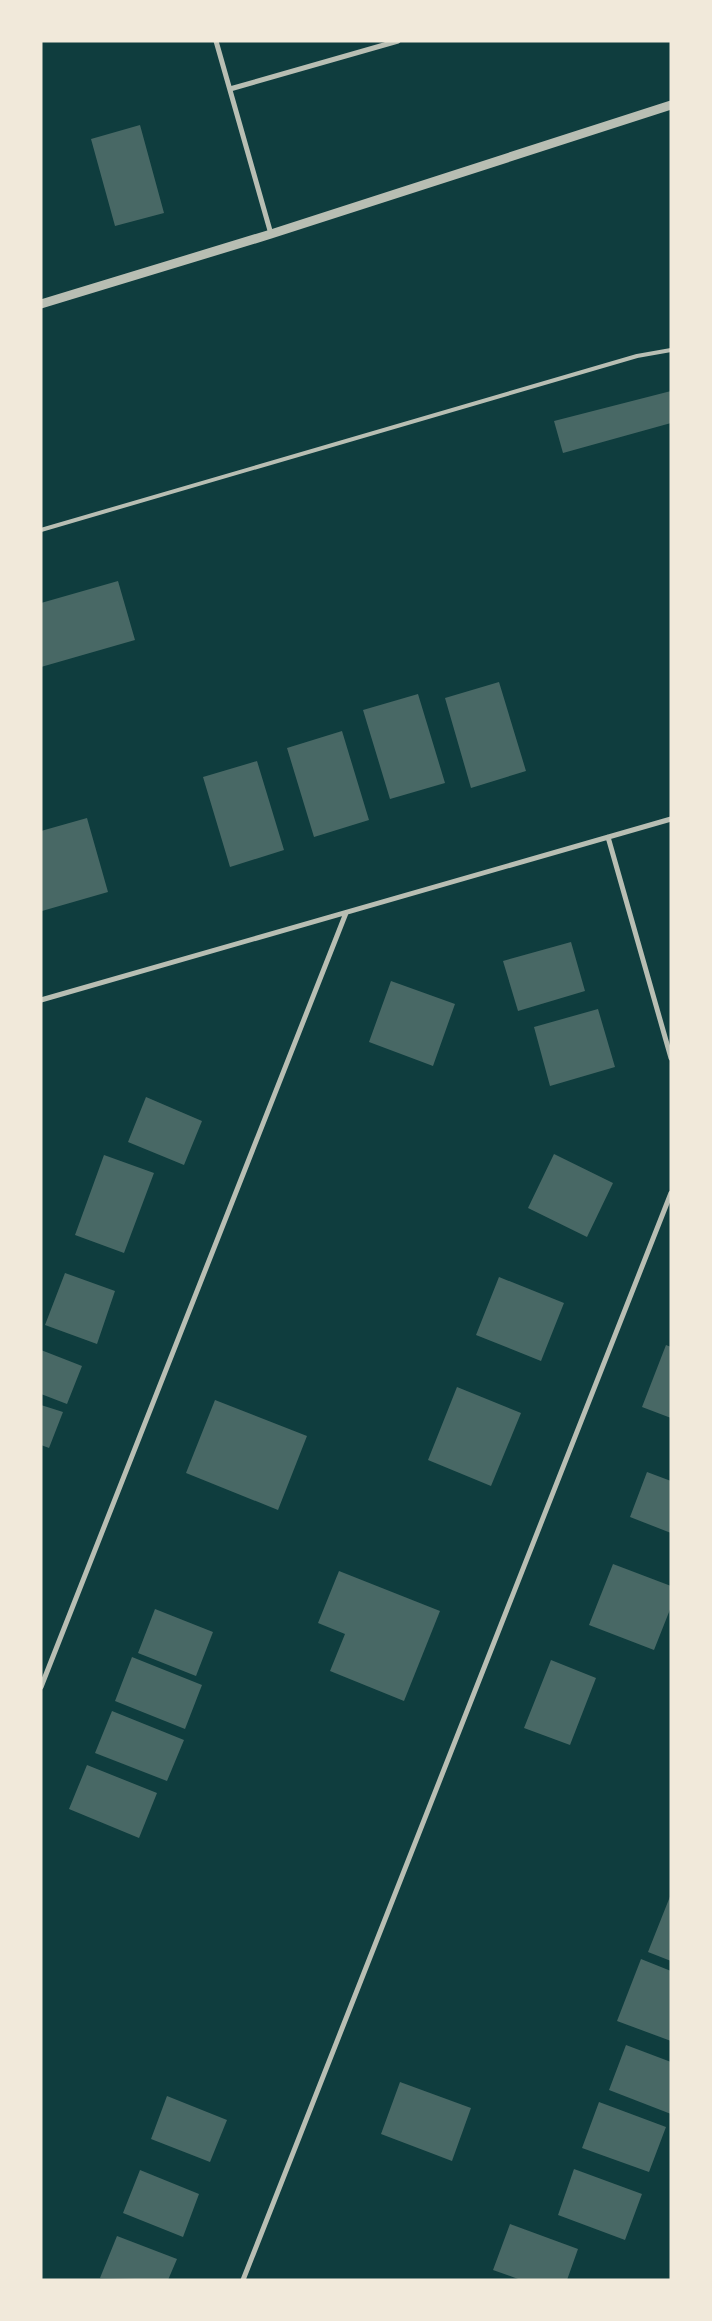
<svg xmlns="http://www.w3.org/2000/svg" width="712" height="2321" viewBox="0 0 712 2321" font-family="Raleway,sans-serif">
  <rect width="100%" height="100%" fill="#0f3d3e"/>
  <path fill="#486865" d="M140,125l24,88 -49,13 -24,-87z
    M671,391v32l-108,30 -9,-32z
    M118,581l17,59 -94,27v-64z
    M499,682l27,89 -55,17 -26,-90z
    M418,694l27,89 -55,16 -27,-89z
    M342,731l27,89 -55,17 -27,-89z
    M257,761l27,89 -54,17 -27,-90z
    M87,818l21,74 -66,19 -1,-80z
    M571,942l14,49 -67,20 -15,-50z
    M391,981l64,23 -22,62 -64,-24z
    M598,1009l17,58 -65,19 -16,-59z
    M146,1097l56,24 -18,44 -56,-23z
    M554,1154l59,29 -26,54 -59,-29z
    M104,1155l50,18 -30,80 -49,-18z
    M65,1273l50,18 -18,53 -52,-19z
    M499,1277l65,26 -23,58 -65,-26z
    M666,1345l5,2v71l-29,-11z
    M41,1350l41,16 -15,38 -26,-10z
    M457,1387l64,26 -30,73 -63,-26z
    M215,1400l92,36 -29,74 -92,-37z
    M41,1405l22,7 -14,36 -8,-3z
    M647,1472l24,9v52l-41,-16z
    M613,1564l58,22v21l-17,43 -65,-25z
    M339,1571l101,40 -36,90 -74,-30 15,-37 -27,-11z
    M155,1609l58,23 -17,44 -58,-23z
    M132,1657l70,28 -17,44 -70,-28z
    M551,1660l45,18 -26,67 -46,-17z
    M112,1711l72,29 -17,41 -72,-28z
    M87,1765l70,28 -18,45 -70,-29z
    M671,1894v67l-23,-9z
    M641,1959l30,12v70l-54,-20z
    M626,2045l45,17v52l-62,-24z
    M400,2082l71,26 -19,53 -71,-27z
    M167,2096l60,24 -17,42 -59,-23z
    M599,2102l67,25 -17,45 -67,-24z
    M574,2169l68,25 -17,46 -67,-25z
    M140,2170l59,24 -16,43 -60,-24z
    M510,2224l68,25 -11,31h-46l-28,-10z
    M117,2236l60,23 -9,21 -68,-2z"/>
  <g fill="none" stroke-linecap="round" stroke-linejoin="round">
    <path stroke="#b8beb3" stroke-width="4" d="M41,530l596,-174 34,-6"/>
    <path stroke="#b8beb3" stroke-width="5" d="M216,41l55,193
      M230,89l168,-48
      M608,837l63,221
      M41,1000l630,-181
      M41,1687l305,-774
      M243,2280l428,-1087"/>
    <path stroke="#b8beb3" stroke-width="9" d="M41,304l230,-70 400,-129"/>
  </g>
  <rect width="712" height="2321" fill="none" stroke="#f1e9da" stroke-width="85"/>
</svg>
